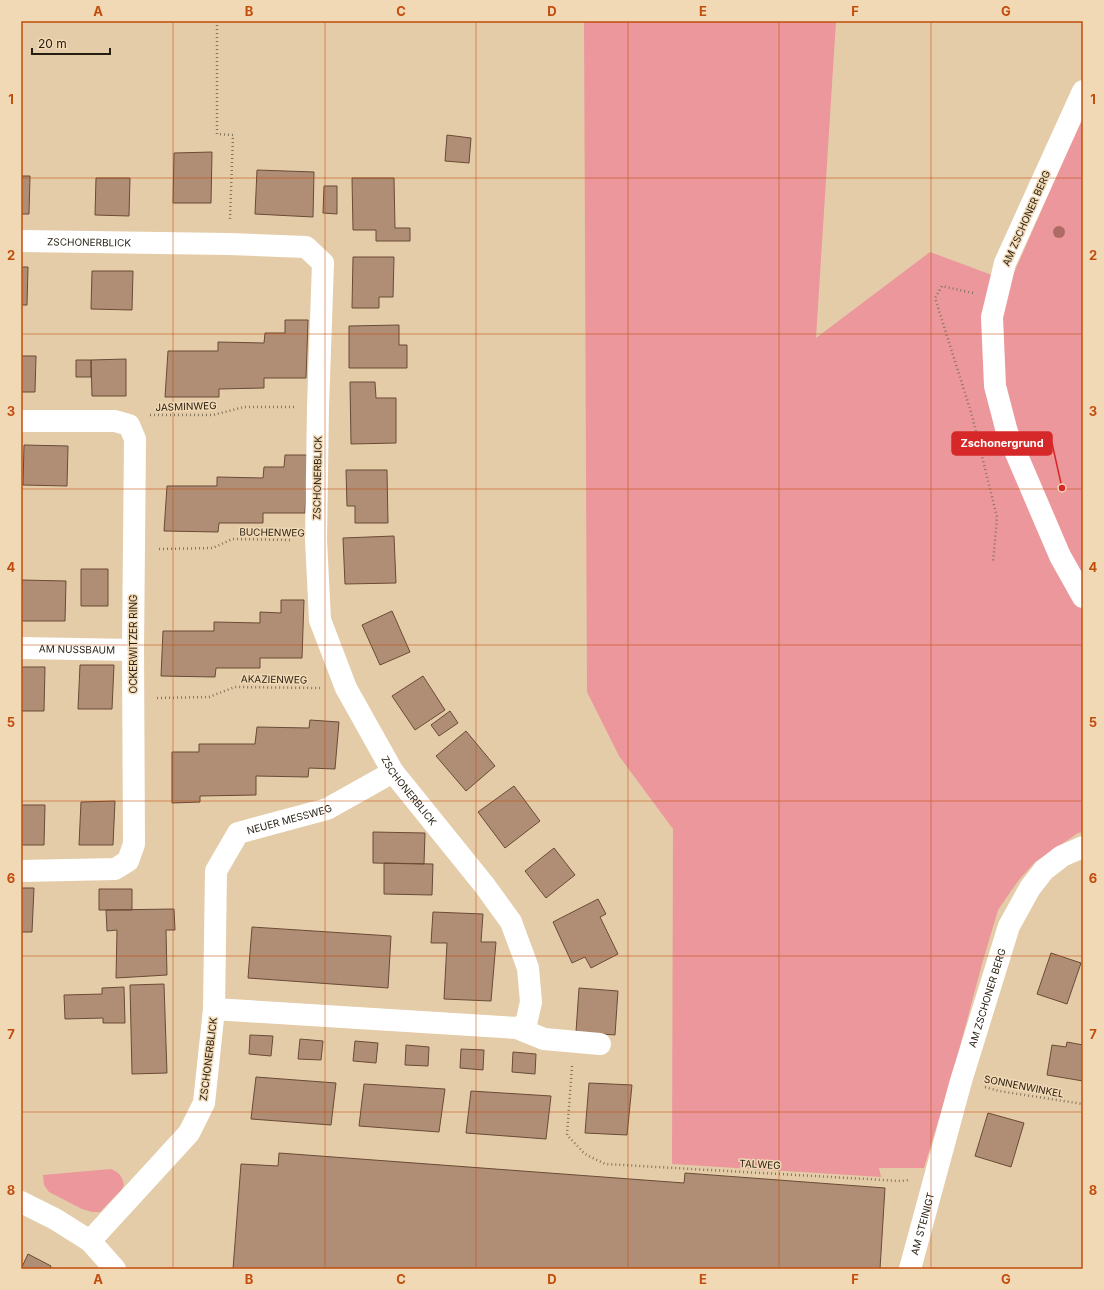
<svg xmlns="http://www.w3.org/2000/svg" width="1104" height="1290" viewBox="0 0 1104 1290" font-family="Inter,sans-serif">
  <rect width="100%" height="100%" fill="#e4cca9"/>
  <path fill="#eb979c" d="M584,21h252l-20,317 114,-86 62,23 -11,48 71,236 31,53v220l-5,1 -43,29 -17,19 -20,29 -16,54 -28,105 -30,99h-45l2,9 -209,-13 1,-335 -54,-73 -32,-64z
    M1083,116v461l-15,-28 -55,-121 -9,-51 -4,-59 10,-36z
    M111,1169c9,4 11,7 13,16l-2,4 -22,23h-8l-10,-3 -33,-17 -5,-7 -1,-10z"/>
  <path fill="#b08d75" stroke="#6a4b35" d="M447,135l24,3 -2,25 -24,-2z
    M212,152l-1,51h-38l1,-50z
    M257,170l57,2 -1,45 -58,-3z
    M21,176h9l-1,38h-8z
    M96,178h34l-1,38 -34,-1z
    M352,178h42l1,50h15v13h-34v-11h-23z
    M324,186h13v28l-14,-1z
    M353,257h41l-1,40h-14v11h-27z
    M21,267h7l-1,38h-6z
    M92,271h41l-1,39 -41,-1z
    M285,320h23l-2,58h-42v10l-45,1v8h-54l3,-46h50v-9l46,1 1,-10h20z
    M399,325v20h8v23h-58v-42z
    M21,356h15l-1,36h-14z
    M126,359v37h-34l-1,-36z
    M76,360h15v17h-15z
    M350,382h25l1,16h20v45l-45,1z
    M24,445l44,1 -1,40 -44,-1z
    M285,455h23l-3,58h-42v10h-44l-1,9 -54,-1 3,-45h50v-9l46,1 1,-11h20z
    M346,470h41l1,53h-33v-17h-8z
    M394,536l2,47 -51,1 -2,-46z
    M81,569h27v37h-27z
    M22,580l44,1 -1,40h-44z
    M281,600h23l-2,58h-42v10h-44l-1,9 -54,-1 2,-45h51v-9l46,1v-11l21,1z
    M392,611l18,41 -30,13 -18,-40z
    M80,665h34l-2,44h-34z
    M21,667h24l-1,44h-23z
    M423,676l22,34 -30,20 -23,-34z
    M450,711l8,12 -19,13 -8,-11z
    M310,720l29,2 -4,47 -26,-1 -1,9 -52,-1v19l-56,1v6l-28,1v-51h27v-8h56l2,-17 52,1z
    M466,731l29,35 -29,25 -30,-35z
    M514,786l26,35 -35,27 -27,-36z
    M115,801l-2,44h-34l2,-43z
    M21,805h24l-1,40h-23z
    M373,832l52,1 -1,31 -51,-1z
    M554,848l21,27 -29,23 -21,-27z
    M384,863l49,1 -1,31 -48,-1z
    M21,888h13l-2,44h-11z
    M99,889h33v21h-33z
    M598,899l8,15 -6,3 18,37 -27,14 -6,-11 -13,6 -19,-41z
    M174,909l1,21h-9l1,45 -51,3 1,-48 -10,1 -1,-21z
    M433,912l50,2 -2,28h15l-5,59 -47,-2 3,-56h-16z
    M252,927l139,9 -3,52 -140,-10z
    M1051,953l30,10 -14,41 -30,-10z
    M164,984l3,89 -35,1 -2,-89z
    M124,987l1,36h-22v-5l-38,1 -1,-24 38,-1v-6z
    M579,988l39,3 -3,44 -39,-3z
    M250,1035l23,1 -2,20 -22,-2z
    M300,1039l23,2 -2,19 -23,-1z
    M355,1041l23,2 -2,20 -23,-2z
    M1067,1042l16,3v36l-36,-6 5,-30 14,2z
    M406,1045l23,2 -1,19 -23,-1z
    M461,1049l23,1 -1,20 -23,-2z
    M513,1052l23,2 -1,20 -23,-2z
    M256,1077l80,6 -5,42 -80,-6z
    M589,1083l43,2 -5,50 -42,-2z
    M364,1084l81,5 -6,43 -80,-6z
    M471,1091l80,5 -5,43 -80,-6z
    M988,1113l36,10 -13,44 -36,-11z
    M279,1153l405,30 1,-10 200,15 -5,81h-647l8,-105 37,2z
    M28,1254l23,12 -1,3h-29z"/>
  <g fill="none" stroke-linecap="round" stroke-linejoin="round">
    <path stroke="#85755d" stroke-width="2.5" stroke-dasharray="1 3" stroke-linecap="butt" d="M217,21v113l16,1 -3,84
      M973,293l-31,-7 -7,12 36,114 26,105 -4,46
      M150,415h63l31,-8h50
      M159,549l54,-1 19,-9 60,1
      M157,698l52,-1 26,-10 85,1
      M572,1066l-5,69 18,19 20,10 296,17 9,-1
      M985,1087l14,4 84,13"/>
    <g stroke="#fff" stroke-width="22">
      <path d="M1083,91l-78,172 -13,54 3,69 12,46 53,124 23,41"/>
      <path id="s1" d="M21,241l208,3 77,3 17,16 -5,144 -2,133 4,80 26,68 47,84 92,114 26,36 17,46 3,34 -5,22 -9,4 -303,-19 -10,94 -15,30 -99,108"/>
      <path d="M21,421h94l14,4 6,14 -2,211 1,194 -6,17 -13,8 -94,2"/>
      <path id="s2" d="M21,648l112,2"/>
      <path id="s3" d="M214,1009l2,-138 22,-38 89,-24 66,-37"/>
      <path d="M517,1028l27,11 56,5"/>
      <path d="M21,1202l34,17 35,22 25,28"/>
      <path id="s4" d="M910,1269l51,-188 48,-155 21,-38 14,-18 18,-14 21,-9"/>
    </g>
  </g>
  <circle fill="#ad6b65" cx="1059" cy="232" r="6"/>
  <path fill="none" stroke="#c14d0d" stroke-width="1" stroke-opacity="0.55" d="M173,21v1248M325,21v1248M476,21v1248M628,21v1248M779,21v1248M931,21v1248M21,178h1062M21,334h1062M21,489h1062M21,645h1062M21,801h1062M21,956h1062M21,1112h1062"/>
  <g text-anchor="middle" stroke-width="3" stroke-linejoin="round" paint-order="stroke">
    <g font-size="10" fill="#261d10" stroke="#f2d9b6">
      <text transform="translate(1026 218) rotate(-66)" y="4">AM ZSCHONER BERG</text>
      <text dy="4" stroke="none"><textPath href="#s1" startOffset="68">ZSCHONERBLICK</textPath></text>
      <text transform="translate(186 406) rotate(-2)" y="4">JASMINWEG</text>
      <text transform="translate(317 478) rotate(-89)" y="4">ZSCHONERBLICK</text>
      <text transform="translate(272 532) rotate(1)" y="4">BUCHENWEG</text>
      <text transform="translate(133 644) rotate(-90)" y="4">OCKERWITZER RING</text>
      <text dy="4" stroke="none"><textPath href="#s2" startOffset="56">AM NUSSBAUM</textPath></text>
      <text transform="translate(274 679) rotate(1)" y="4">AKAZIENWEG</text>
      <text dy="4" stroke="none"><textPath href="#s1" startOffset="859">ZSCHONERBLICK</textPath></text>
      <text dy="4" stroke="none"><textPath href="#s3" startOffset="235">NEUER MESSWEG</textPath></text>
      <text dy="4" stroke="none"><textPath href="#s4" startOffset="282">AM ZSCHONER BERG</textPath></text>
      <text transform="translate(208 1059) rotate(-83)" y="4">ZSCHONERBLICK</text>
      <text transform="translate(1024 1086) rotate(11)" y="4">SONNENWINKEL</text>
      <text transform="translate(760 1164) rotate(3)" y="4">TALWEG</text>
      <text dy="4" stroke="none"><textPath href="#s4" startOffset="47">AM STEINIGT</textPath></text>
    </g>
  </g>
  <path fill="none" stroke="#d62828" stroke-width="1.5" d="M1062 488L1052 443"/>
  <circle fill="#d62828" stroke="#f2d9b6" stroke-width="1.5" cx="1062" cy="488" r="4"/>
  <rect fill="#d62828" stroke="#d62828" stroke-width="1.5" x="952" y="432" width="100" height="23" rx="4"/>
  <g font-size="11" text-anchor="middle" font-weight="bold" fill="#fff">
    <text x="1002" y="447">Zschonergrund</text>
  </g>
  <rect width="1104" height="1290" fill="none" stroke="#f2d9b6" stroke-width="44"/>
  <path d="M32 48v6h78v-6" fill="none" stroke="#261d10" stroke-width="2"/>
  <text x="38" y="48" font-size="12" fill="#261d10" stroke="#f2d9b6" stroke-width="3" paint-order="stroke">20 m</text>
  <rect x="22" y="22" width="1060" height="1246" fill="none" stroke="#c14d0d" stroke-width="1.5"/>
  <g font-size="13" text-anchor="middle" font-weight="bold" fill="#c14d0d">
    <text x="98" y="16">A</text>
    <text x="249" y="16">B</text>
    <text x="401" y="16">C</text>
    <text x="552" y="16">D</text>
    <text x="703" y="16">E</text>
    <text x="855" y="16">F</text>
    <text x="1006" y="16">G</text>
    <text x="11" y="104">1</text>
    <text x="1093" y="104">1</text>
    <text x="11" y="260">2</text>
    <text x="1093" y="260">2</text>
    <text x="11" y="416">3</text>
    <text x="1093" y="416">3</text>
    <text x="11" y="572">4</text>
    <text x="1093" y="572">4</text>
    <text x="11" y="727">5</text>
    <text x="1093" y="727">5</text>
    <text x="11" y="883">6</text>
    <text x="1093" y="883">6</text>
    <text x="11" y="1039">7</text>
    <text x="1093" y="1039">7</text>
    <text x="11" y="1195">8</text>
    <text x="1093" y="1195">8</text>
    <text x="98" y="1284">A</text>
    <text x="249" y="1284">B</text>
    <text x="401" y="1284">C</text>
    <text x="552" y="1284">D</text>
    <text x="703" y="1284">E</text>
    <text x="855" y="1284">F</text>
    <text x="1006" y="1284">G</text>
  </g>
</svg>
